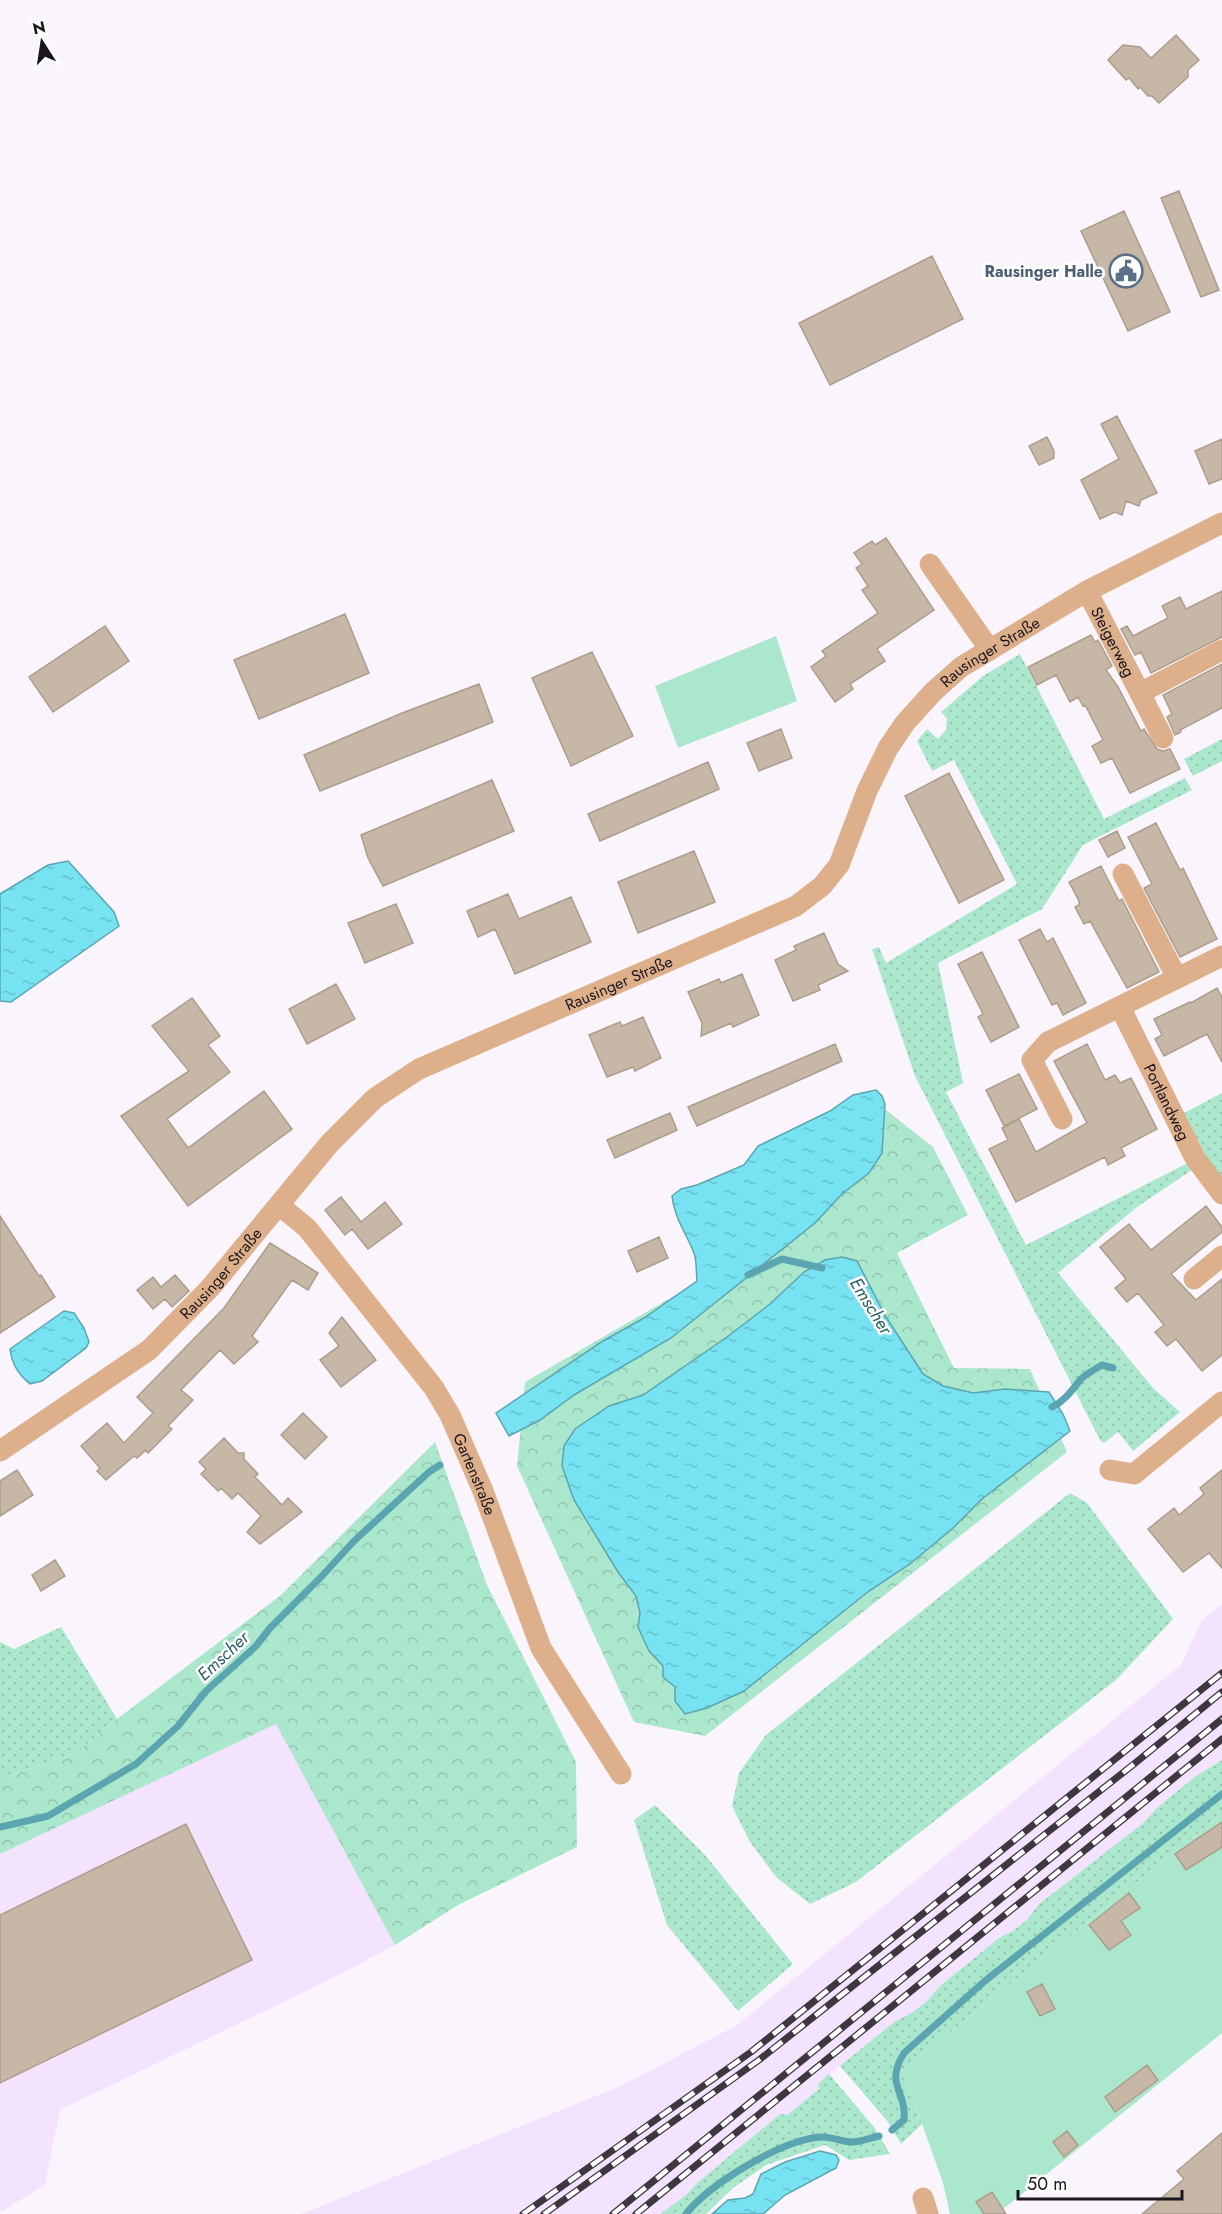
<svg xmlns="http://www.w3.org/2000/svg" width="1222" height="2214" viewBox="0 0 1222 2214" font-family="Jost,sans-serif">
  <defs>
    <pattern id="grass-dots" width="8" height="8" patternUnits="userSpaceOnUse" patternTransform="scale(1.5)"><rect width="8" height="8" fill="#abe7cc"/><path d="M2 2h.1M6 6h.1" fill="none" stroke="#93c5af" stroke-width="1.8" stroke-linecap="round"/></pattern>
    <pattern id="forest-crowns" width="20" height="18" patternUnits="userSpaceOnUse" patternTransform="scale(1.5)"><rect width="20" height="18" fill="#abe7cc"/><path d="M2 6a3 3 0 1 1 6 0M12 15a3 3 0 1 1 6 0" fill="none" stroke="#93c5af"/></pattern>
    <pattern id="water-ripples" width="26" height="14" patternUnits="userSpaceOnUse" patternTransform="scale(1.5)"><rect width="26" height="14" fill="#77e2f1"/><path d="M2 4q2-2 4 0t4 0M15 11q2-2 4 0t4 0" fill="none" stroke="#66c1ce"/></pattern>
  </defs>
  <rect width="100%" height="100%" fill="#faf5fd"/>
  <path fill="#f4e3fe" d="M1222,1604v156l-26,16 -38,31 -15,16 -105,82 -10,14 -15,12 -14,7 -59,48 -13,15 -14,11 -19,10 -76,62 1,5 -33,27 -6,-2 -83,69 -11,12 -26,19h-359l320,-128 116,-61 444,-360 21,-45z
    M276,1723l119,222 -64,34 -271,131 -15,74 -45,29v-359z"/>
  <path fill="url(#grass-dots)" d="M1020,654l84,165 81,-41 7,12 -109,55 -41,64 -104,54 25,120 -17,9 80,153 162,-82 4,7 -55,37 -79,66 95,115 27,24 -47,39 -15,-19 -14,11 -4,-3 -185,-364 -43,-127 7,-2 7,16 131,-79 -63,-124 -22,11 -15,-30 10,-12 11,10 8,-9 1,-12 -6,-6 42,-36z
    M1222,739v22l-29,15 -9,-17z
    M1222,1093v84l-13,-15 -25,-49z
    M1070,1493l17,10 86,116 -57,61 -260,202 -46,22 -34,-27 -26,-35 -18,-36 7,-33 27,-38z
    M61,1627l56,92 -40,33 -77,28v-138l14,7z
    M1222,1760v54l-319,256 19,54 -21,20 -13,-22 -48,-56 54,-44 19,-10 14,-11 13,-15 59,-48 14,-7 15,-12 10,-14 105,-82 15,-16 38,-31z
    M655,1805l50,50 88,109 -55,47 -71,-86 -33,-105z
    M829,2074l45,53 16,27 -41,6 -24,-15 -59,20 -33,23 -27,26h-46l26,-19 11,-12 83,-69 7,1 32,-26 -1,-5z"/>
  <path fill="url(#forest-crowns)" d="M862,1091l71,56 35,68 -71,38 57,115 76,1 37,83 -362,284 -71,-14 -117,-256 8,-84 286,-165z
    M435,1442l52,143 89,177 1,85 -119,58 -63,40 -119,-221 -276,130v-74l77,-28 40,-33 163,-123z"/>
  <path fill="#abe7cc" d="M776,636l21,65 -119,47 -23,-62z
    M1222,1814v219l-225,181h-47l-7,-31 -40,-113z"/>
  <path fill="url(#water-ripples)" stroke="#5ba5b1" stroke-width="1.5" d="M68,861l46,51 5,14 -108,76 -11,-1v-107l48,-29z
    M876,1090l6,6 3,8 -3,49 -13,20 -27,21 -27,29 -144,115 -97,57 -34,25 -31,16 -13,-23 107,-72 41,-23 53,-37c-1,-9 0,-20 -3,-28 -8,-20 -20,-36 -22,-57l9,-7 16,-4 47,-20 14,-19 72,-35 23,-16z
    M842,1257l15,4 29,56 37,57 20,12 30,7 32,-4 44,3 14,22 7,17 -88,68 -29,29 -43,36 -41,27 -125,100 -37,17 -22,6 -10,-13v-14l-12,-10v-11l-14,-15 -11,-24 2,-14 -4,-17 -18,-24 -44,-72 -12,-34 2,-20 11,-17 34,-23 34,-11 84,-58 43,-33 34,-32 21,-12z
    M64,1311l10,2 10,15 5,14 -3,6 -44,33 -12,3c-12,-10 -18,-20 -20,-35z
    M820,2151l16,4 3,5 -3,8 -51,27 -22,19h-51l16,-14 17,-2 8,-4 8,-20 24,-12z"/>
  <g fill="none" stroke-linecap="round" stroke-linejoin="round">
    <path stroke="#5ba5b1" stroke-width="7" d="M748,1275l34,-16 40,9
      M1052,1407c13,-6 20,-17 29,-28 5,-5 14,-10 21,-14l11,3
      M0,1827l48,-11 88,-52 42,-38 28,-35 50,-45 14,-18 52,-52 32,-35 75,-69 11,-7
      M892,2130l12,-10c3,-29 -20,-35 0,-67l82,-73 236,-186
      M686,2214c23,-30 96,-74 134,-77 11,-1 21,5 32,5 9,0 18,-4 27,-6"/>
  </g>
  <path fill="#c7b7a6" stroke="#ac9d8c" stroke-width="1.5" d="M1176,35l23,25 -11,10v7l-29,26 -7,-7h-4l-8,-9 -2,2 -9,-11 -3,2 -18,-20 15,-15 17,2 11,11z
    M1179,191l40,99 -18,7 -40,-99z
    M1124,211l46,101 -42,19 -47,-100z
    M932,256l31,63 -133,66 -31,-62z
    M1117,416l40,77 -16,7 -2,6 -13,-5 -4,14 -7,-3 -15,7 -19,-39 38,-21 -18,-35z
    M1047,437l7,14v7l-15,7 -10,-19z
    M1222,439v40l-13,5 -14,-33z
    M886,538l48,72 -57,39 8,12 -35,23 3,5 -18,13 -24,-35 15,-11 -4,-5 56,-38 -16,-23 6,-4 -12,-18 6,-4 -8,-11 18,-12 3,4z
    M1222,591v46l-71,36 -10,-21 -6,3 -14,-26 6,-3 6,10 35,-18 -6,-12 18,-9 6,12z
    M345,614l24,59 -110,46 -25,-59z
    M105,626l24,35 -76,51 -24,-35z
    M1091,635l4,7 3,-2 14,26 -6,4 12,17 23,44 3,-2 13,20 6,2 7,-2 10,20 -50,24 -18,-35 -11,5 -9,-17 11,-6 -18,-35 -2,1 -5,-9 -8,5 -14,-27 -19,10 -9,-18z
    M592,652l41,84 -62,30 -39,-88z
    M1222,664v44l-42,22 1,2 -6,3 -8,-18 5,-3 -9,-19z
    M479,684l14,38 -173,69 -16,-36 98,-42z
    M781,729l11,29 -33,13 -12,-28z
    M708,762l11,27 -119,52 -12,-27z
    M949,773l55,107 -45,23 -54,-107z
    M492,780l22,51 -131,55 -15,-28 -7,-23z
    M1156,823l24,47 3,-2 34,71 -37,18 -36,-69 8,-4 -24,-47z
    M1117,831l8,17 -17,9 -9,-17z
    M694,851l21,51 -77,31 -20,-51z
    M1101,866l18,35 3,-2 37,73 -32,16 -37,-67 -6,3 -9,-17 4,-2v-4l-10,-19z
    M508,894l11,25 52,-22 20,45 -76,32 -20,-45 -17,8 -11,-26z
    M396,904l17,39 -48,20 -17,-40z
    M1040,929l7,13 6,-4 33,65 -23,12 -6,-12 -5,2 -33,-65z
    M824,933l14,31 10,7 -30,14 2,5 -27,11 -18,-41 21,-10 -2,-4z
    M982,952l37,75 -28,15 -13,-25 5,-3 -25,-50z
    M742,974l17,41 -26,12 -2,-4 -30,13 1,-13 -14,-31 31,-13 2,4z
    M336,984l19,35 -48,25 -18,-35z
    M1217,988l5,9v65l-15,-28 -43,22 -9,-17 7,-4 -8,-16 36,-17 1,1z
    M192,998l28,38 -12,9 22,27 -63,47 21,29 76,-57 28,38 -104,77 -67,-90 68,-45 -37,-45z
    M643,1017l18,41 -26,13 -2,-4 -26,10 -18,-42 31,-13 2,4z
    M835,1044l7,17 -145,65 -9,-19z
    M1087,1044l18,36 10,-5 5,8 11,-5 26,51 -36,19 4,8 -8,4 -9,5 -3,-8 -89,45 -27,-53 19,-9 -6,-12 17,-9 17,33 51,-29 -33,-62z
    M1019,1074l18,35 -33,17 -18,-36z
    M670,1113l7,17 -62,28 -8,-18z
    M341,1197l20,25 24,-20 17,22 -34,25 -16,-20 -7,6 -20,-25z
    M1206,1206l16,21v5l-51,42 25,26 26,-21v76l-20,16 -26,-32 -9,7 -12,-14 9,-7 -26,-32 -11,9 -12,-14 11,-9 -26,-32 29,-23 22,26z
    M0,1216l39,60 2,-1 14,22 -55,36z
    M659,1237l9,21 -31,14 -9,-21z
    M270,1243l48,30 -10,17 -16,-10 -40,56 6,6 -24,22 -14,-14 -39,40 12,10 -25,26 4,3 -24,24 -2,-3 -9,8 -3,-2 -28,24 -9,-9 3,-3 -19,-22 26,-23 17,20 29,-30 -16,-16 87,-89z
    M175,1275l14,16 -17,16 -7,-8 -12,10 -16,-19 16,-13 8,10z
    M342,1317l34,43 -35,27 -21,-27 19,-14 -10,-13z
    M303,1413l24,24 -22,22 -24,-24z
    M224,1438l14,15h6v6l14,15 -3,3 27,28 6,-7 14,14 -42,32 -13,-12 14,-16 -23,-23 -6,6 -11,-11 -3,3 -17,-17 5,-5 -7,-7z
    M17,1470l16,25 -33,21v-35z
    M1222,1470v98l-13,-15 -26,19 -35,-43 26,-21 5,7 25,-21 -4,-6z
    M55,1560l10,16 -24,15 -9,-16z
    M1222,1822v25l-36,23 -11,-16z
    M186,1824l66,136 -252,123v-168z
    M1129,1893l11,15 -19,13 10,14 -22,15 -20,-25z
    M1042,1984l13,25 -15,7 -13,-24z
    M1147,2065l11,15 -43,32 -10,-15z
    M1067,2131l11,14 -14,12 -11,-15z
    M1222,2133v81h-80l42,-35 -7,-8z
    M992,2192l14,22h-22l-8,-12z"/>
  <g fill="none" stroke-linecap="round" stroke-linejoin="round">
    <g stroke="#ddb08b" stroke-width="21">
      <path d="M930,564l60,86"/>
      <path id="s1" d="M1087,591l53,102 82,-43"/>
      <path d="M1140,693l23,45"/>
      <path d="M1123,874l54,104"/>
      <path id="s2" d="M1120,1007l75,151 27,36"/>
      <path d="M1062,1119l-30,-59 16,-18 174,-86"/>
      <path id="s3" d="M279,1205l28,23 127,160 16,27 33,76 58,157 80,126"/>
      <path d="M1194,1279l28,-23"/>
      <path id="s4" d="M0,1451l149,-101 61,-62 120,-145 45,-45 44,-29 377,-163 26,-20 17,-21 28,-74 21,-43 17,-25 28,-31 28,-25 126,-76 135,-68"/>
      <path d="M1110,1470l24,4 88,-72"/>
      <path d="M923,2198l5,16"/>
    </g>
    <g stroke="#3d383f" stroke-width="7">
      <path id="rail" d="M523,2214l228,-162 471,-379
        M544,2214l215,-154 375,-296 88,-72
        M613,2214l609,-495
        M636,2214l586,-475"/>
    </g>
    <use href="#rail" stroke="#fff" stroke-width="4.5" stroke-dasharray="14" stroke-linecap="butt"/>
  </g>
  <defs>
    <g id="civic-ring" transform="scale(1.725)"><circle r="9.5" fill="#fff" stroke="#5c6f8a" stroke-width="1.5"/><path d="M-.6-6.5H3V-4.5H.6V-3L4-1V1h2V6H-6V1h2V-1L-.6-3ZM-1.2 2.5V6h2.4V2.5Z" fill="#5c6f8a"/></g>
  </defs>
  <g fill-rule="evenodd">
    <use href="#civic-ring" x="1126" y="271"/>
  </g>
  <g text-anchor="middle" stroke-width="5" stroke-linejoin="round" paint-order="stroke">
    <g font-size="16" font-weight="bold" fill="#4e5e75" stroke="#fff" text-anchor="end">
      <text x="1103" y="277">Rausinger Halle</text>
    </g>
    <g font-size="16" fill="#1b161d" stroke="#fff">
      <text dy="6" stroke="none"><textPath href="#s1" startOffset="57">Steigerweg</textPath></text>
      <text dy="6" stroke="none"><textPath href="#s4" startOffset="1311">Rausinger Straße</textPath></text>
      <text dy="6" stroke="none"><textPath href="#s4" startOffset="789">Rausinger Straße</textPath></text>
      <text dy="6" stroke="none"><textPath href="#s2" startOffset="106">Portlandweg</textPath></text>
      <text dy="6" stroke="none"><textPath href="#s4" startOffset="285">Rausinger Straße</textPath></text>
      <text dy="6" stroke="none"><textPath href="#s3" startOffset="336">Gartenstraße</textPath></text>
    </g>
    <g font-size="18" font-style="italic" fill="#2f5e65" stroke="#fff">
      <text transform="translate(871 1306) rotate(58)" y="6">Emscher</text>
      <text transform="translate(223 1656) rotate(-43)" y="6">Emscher</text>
    </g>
  </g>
  <g transform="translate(42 42) rotate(348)" stroke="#ffffff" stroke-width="4.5" paint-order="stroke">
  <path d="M0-4.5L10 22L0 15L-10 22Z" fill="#1b161d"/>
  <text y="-9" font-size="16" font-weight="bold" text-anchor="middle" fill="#1b161d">N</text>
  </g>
  <path d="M1018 2190v9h164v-9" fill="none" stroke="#1b161d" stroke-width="3"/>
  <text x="1027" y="2190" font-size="18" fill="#1b161d" stroke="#ffffff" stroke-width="4.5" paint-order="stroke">50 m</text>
</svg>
